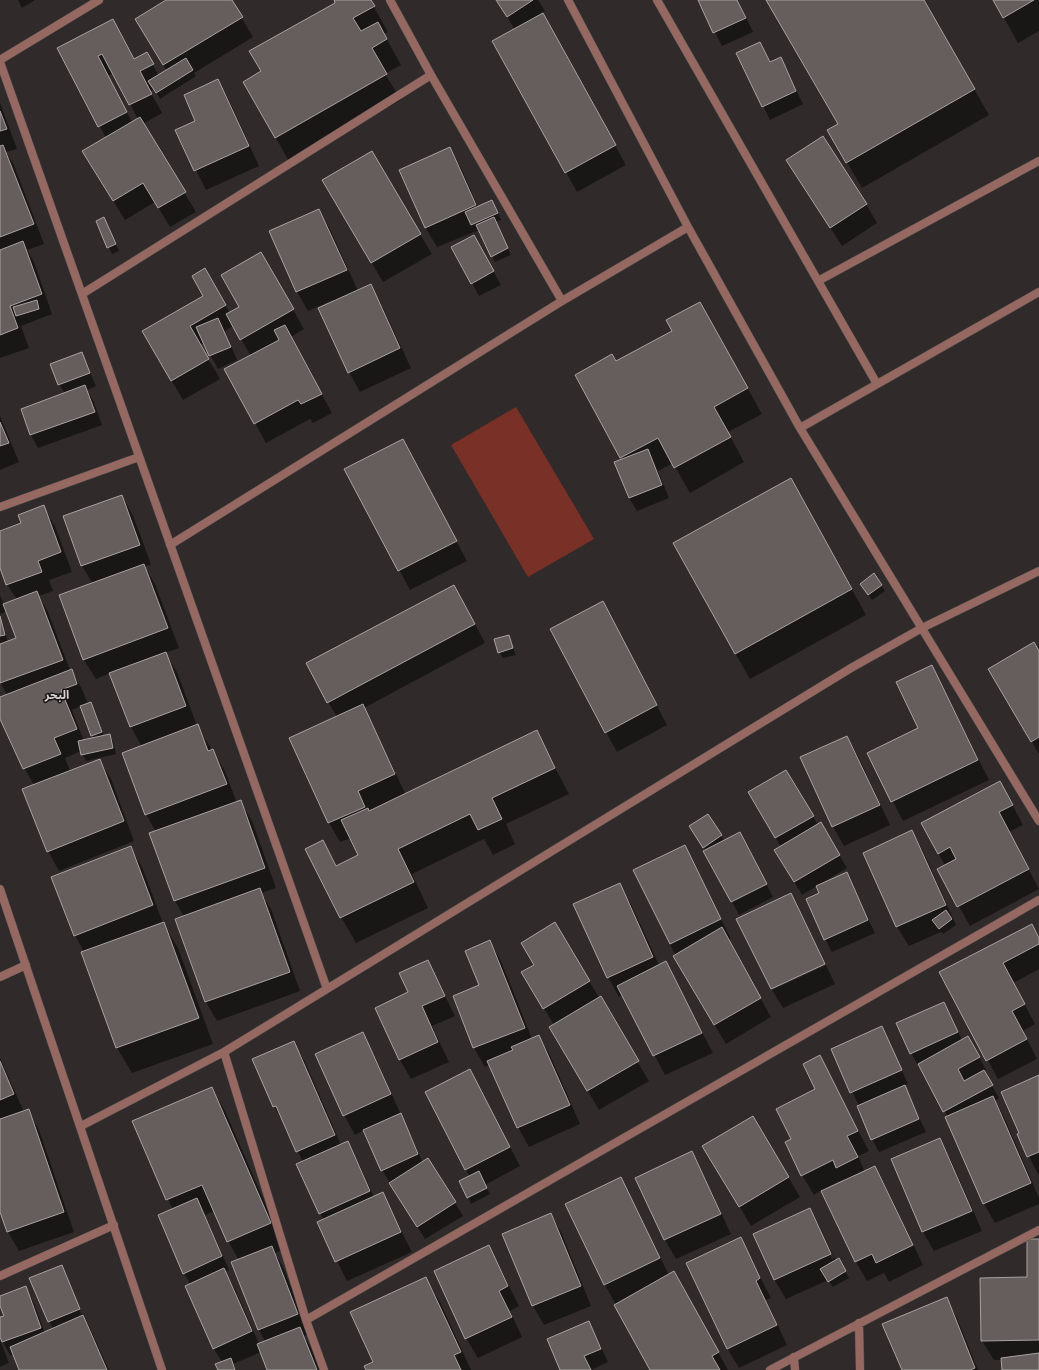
<svg xmlns="http://www.w3.org/2000/svg" width="1039" height="1370" viewBox="0 0 1039 1370" font-family="Barlow,'Noto Sans Arabic',sans-serif">
  <rect width="100%" height="100%" fill="#302b2a"/>
  <path fill="#793027" d="M516,407l78,132 -66,38 -77,-132z"/>
  <path fill="#0007" fill-rule="evenodd" d="M18,0h17l-13,8z
    M168,0h63l22,37 -59,36 2,3 -36,23 -6,-10 -4,2 12,22 -19,11 53,88 -26,15 -15,-25 -30,18 -30,-49 11,-33 -47,-90 54,-28 21,40 13,-6 12,22 8,-5 -20,-32zM114,73l24,46 -6,3 -24,-46z
    M335,0h35l18,32 -4,2 17,31 -16,9 16,26 -111,63 -46,-81 18,-11 75,-68z
    M497,0h41l7,11 -15,9 24,14 72,131 -49,27 -83,-151 21,-11z
    M699,0h39l15,32 -31,14z
    M768,0h155l66,115 -127,73 -34,-58 11,-6z
    M994,0h45v31l-21,12z
    M738,54l32,9 10,-5 23,46 -33,16z
    M218,80l11,20 30,66 -53,24 -30,-60 21,-9z
    M0,103l17,46 -11,3 8,13 30,79 -17,6 7,12 18,52 -31,12 8,22 -29,10z
    M450,149l11,19 17,39h17l6,13 -6,2 16,33 -16,7 -16,-32 -42,17 -12,-20z
    M787,160l79,44 11,19 -35,23z
    M323,180l97,54 12,20 -49,28z
    M319,210l11,19 28,62 12,-6 11,19 30,64 -51,24 -11,-20 -16,-72 -25,11 -11,-19 -27,-60z
    M104,219l15,32 -7,3 -15,-32z
    M481,249l20,36 -22,11 -7,-13z
    M261,253l43,76 -13,8 41,76 -19,10 -3,-4 -44,24 -11,-20 -4,-67 -18,-30 -8,5 12,29 -19,9 -14,-26 -4,2 20,34 -37,21 -40,-68 61,-35v-27l26,43 10,-6z
    M700,303l62,111 -34,18 16,30 -54,31 -17,-30 -15,8 11,27 -32,13 -8,-13 -14,-36 8,-2 -47,-85 40,-13 57,-31z
    M81,353l15,33 -9,4 6,10 9,25 -64,23 -7,-13 -9,-25 43,-16 -6,-10z
    M0,416l19,46 -19,8z
    M403,440l64,121 -57,29 -64,-120z
    M122,496l11,20 18,48 -6,3 10,17 24,64 -14,5 12,19 20,54 27,43 13,34 3,-2 12,20 24,67 -15,5 10,16 29,82 -83,30 -11,-19 -30,-83 8,-2 -9,-16 -19,-69 -10,-18 -4,-67 -11,-20 -20,-54 -15,6 -12,-19 -23,-64 32,-12 -11,-18 -18,-49z
    M805,505l61,110 -116,64 -15,-26z
    M43,507l12,19 17,46 -23,8 4,11 -14,5 9,16 22,58h1l11,19 6,15 2,-1 4,6 10,27 5,-1 4,6 3,13 -30,7 -5,-10 -16,7 5,13 29,-11 12,19 23,62 -75,30 -11,-20 -14,-66 -22,-39 -12,-30v-18l7,-3 -7,-13v-37l3,-1 -3,-1v-27l8,26 9,-3 -10,-28 -7,3v-19l4,10 13,-5 -10,-16 -7,-19v-33l22,-8zM81,706l13,33 -10,2 -12,-31z
    M881,585l4,6 -13,9 -7,-10z
    M465,605l20,38 -121,65 42,87 130,-63 33,62 -63,30 9,20 -22,11 -9,-16 -72,35 16,34 -72,35 -15,-26 -18,-75 14,24 23,-11 -9,-17 -11,4 -11,-19 -39,-85 47,-21 -9,-15z
    M613,622l54,103 -50,27 -11,-20z
    M508,636l8,19 -13,3 -4,-6z
    M1039,653v101l-50,-84z
    M931,666l58,114 -86,41 -35,-68 51,-25z
    M847,737l11,19 32,69 -46,21 -11,-19 -31,-69z
    M786,771l32,54 2,-2 27,45 -25,15 1,1 23,-10 29,59 -43,19 -7,-13 -4,-45 -4,-8 -15,9 -19,-32 -2,-16 -31,-54z
    M1011,802l12,23 -14,7 30,57 -69,37 -32,-57 7,-4 -7,-12z
    M708,815l16,26 23,6 26,50 -34,18 -38,-72z
    M912,832l11,19 33,74 -13,9 -2,-2 -32,14 -12,-19 -33,-74z
    M684,846l47,93 -3,1 43,77 -45,27 -41,-68 -15,-32z
    M131,848l11,19 21,56 15,25 35,96 -81,29 -15,-25 -35,-96h2l-9,-17z
    M619,884l12,20 28,61 6,-3 48,91 -48,22 -42,-80 -4,2 -11,-20z
    M791,895l34,68 -54,25z
    M555,924l94,157 -50,29 -48,-83 3,-2 -20,-33 1,-27z
    M1039,939v30l-26,14 22,41 -12,7 14,28 -39,20 -57,-106z
    M490,942l11,19 31,78 7,-3 11,19 30,69 -51,23 -11,-20 -28,-62 -5,2 -11,-19 -20,-52 26,-10z
    M428,961l27,55 -23,10 17,36 -38,17 -11,-19 -24,-52 34,-15z
    M826,965l9,19 -52,24 -11,-18z
    M944,1003l18,37 6,-3 18,33 -2,2 15,26 -4,3 9,16 35,81v6l-44,19 -11,-19 -36,-87 -37,-64z
    M882,1027l26,57 -4,2 22,46 -47,20 -7,-13 -13,-33 -27,-57z
    M362,1034l11,19 50,110 5,-3 35,56 -38,23 -43,-69 -18,-40 -9,5 -11,-20z
    M294,1042l11,20 36,83 6,-3 11,20 16,35 8,-4 30,59 -65,29 -29,-58 6,-3 -4,-7 -17,-51 -17,-36 -12,-19z
    M819,1057l50,94 -11,5 7,16 10,-5 11,20 37,78 -34,17 -5,-9 -17,8 -11,-19 -34,-72 -8,5 -12,-20 -9,-36 24,-49zM844,1179l1,2 -18,9 -1,-2z
    M0,1058l24,54 4,-2 11,20 35,102 -55,19 -11,-19 -8,-23z
    M470,1070l50,96 -35,19 5,9 -19,10 -3,-7 2,-20 -4,-7z
    M1039,1076v100l-21,-41 3,-2z
    M212,1088l14,25 59,136 -10,4 8,14 26,67 -5,2 7,12 9,22h-52l-7,-18 -28,12 3,6h-17l3,-8 -8,-13 -23,-64 -7,-12 -11,-63 -40,-89zM215,1211l13,30 11,19 20,70 6,11 -6,3 -24,-55 -10,-17 4,-2 -24,-55z
    M753,1117l47,80 -49,29 -47,-80z
    M939,1139l11,19 32,73 -48,20 -11,-19 -31,-73z
    M691,1153l11,19 29,62 -55,25 -11,-19 -29,-61z
    M620,1178l49,97 16,17 43,78h-76l-47,-85 -39,-81z
    M810,1210l11,19 15,32 2,-2 11,19 -16,9 -5,-7 -42,19 -12,-20zM818,1228h3l13,30 -2,1z
    M551,1214l11,20 29,72 -47,19 -11,-19 -30,-72z
    M740,1239l31,59 -5,2 21,45 -48,23 -12,-20z
    M1039,1240v130h-36l-1,-10h-8l-12,-19 46,-63z
    M489,1246l30,60 -9,5 12,26 -44,21 -12,-20 -31,-67z
    M61,1266l7,12h-2l15,36 2,-1 26,57h-88l-7,-16 -4,1 -9,-16 -1,-21 5,-1 -5,-14v-6l26,-9 7,13 12,32 8,-4 -23,-50z
    M426,1278l15,26 30,66h-104l7,-7z
    M946,1298l11,20 21,52h-75z
    M589,1322l19,40 -17,8h-30z
    M0,1340l9,23 -9,4z"/>
  <path fill="#655e5d" stroke="#a9a2a1" d="M166,0h66l11,17 -80,48 -28,-46z
    M334,0h37l4,6 -22,12 8,13 17,-9 9,17 -15,9 15,26 -112,64 -32,-56 18,-11 -12,-20 86,-48z
    M496,0h37l-26,17z
    M698,0h39l9,18 -33,15z
    M766,0h158l51,89 -129,74 -19,-33 11,-6z
    M993,0h41l-31,18z
    M543,13l73,132 -51,28 -73,-132z
    M113,19l21,40 13,-7 7,12 -14,7 12,23 -23,11 -27,-51 -4,2 29,56 -29,15 -41,-79z
    M760,42l10,20 11,-5 15,34 -34,16 -26,-54z
    M186,58l7,12 -37,23 -8,-12z
    M218,79l31,67 -55,25 -19,-41 20,-9 -11,-26z
    M0,111l7,18 -7,2z
    M140,117l46,75 -28,16 -15,-25 -30,18 -31,-50z
    M823,136l44,68 -37,24 -44,-68z
    M3,145l31,79 -34,13v-91z
    M450,147l26,58 -51,23 -26,-58z
    M372,151l49,83 -50,29 -49,-83z
    M492,200l6,13 -27,12 -6,-13z
    M319,209l28,61 -51,22 -27,-61z
    M104,217l12,27 -9,4 -11,-27z
    M494,217l14,31 -17,9 -15,-32z
    M474,235l20,36 -23,13 -20,-37z
    M23,241l19,53 -32,12 8,22 -18,7v-85z
    M261,252l33,57 -54,31 -14,-26 13,-7 -18,-32z
    M205,268l21,37 -36,21 19,33 -38,22 -29,-50 61,-35 -11,-20z
    M371,284l29,64 -52,25 -30,-65z
    M37,300l2,9 -23,7 -3,-9z
    M700,302l48,86 -34,19 17,30 -57,31 -16,-30 -38,20 -45,-83 37,-21 4,7 56,-30 -6,-11z
    M218,318l13,29 -22,9 -13,-29z
    M285,325l37,69 -21,10 -3,-4 -44,24 -30,-55 55,-29 -5,-10z
    M82,352l8,21 -32,12 -8,-21z
    M85,385l10,27 -65,23 -9,-26z
    M0,422l9,21 -9,3z
    M403,439l54,102 -59,30 -54,-102z
    M648,449l14,36 -33,13 -15,-36z
    M791,478l61,111 -117,65 -62,-111z
    M122,495l18,50 -59,21 -18,-50z
    M44,505l17,47 -23,9 4,11 -36,13 -6,-17v-37l21,-8 -3,-8z
    M144,564l24,64 -85,32 -24,-65z
    M874,573l8,12 -14,10 -8,-11z
    M454,585l21,39 -148,79 -21,-40z
    M37,591l26,69 -63,23v-39l16,-6 -13,-34z
    M603,601l54,104 -52,28 -55,-104z
    M0,616l5,19 -5,1z
    M509,635l4,13 -15,5 -4,-14z
    M1034,642l5,9v86l-8,5 -43,-73z
    M166,652l20,54 -56,21 -21,-54z
    M932,665l46,95 -87,42 -24,-49 51,-25 -22,-46z
    M72,669l5,15 -16,6 16,39 -23,9 7,16 -38,15 -23,-50v-22z
    M91,702l11,30 -11,4 -11,-30z
    M363,704l32,70 -37,17 7,16 -37,16 -39,-85z
    M198,724l10,27 5,-2 14,35 -82,31 -23,-62z
    M537,730l18,38 -63,30 10,21 -24,11 -8,-16 -72,35 16,33 -74,36 -35,-69 18,-9 13,26 22,-11 -17,-35 27,-12 1,3z
    M110,734l3,14 -32,7 -3,-14z
    M847,736l33,69 -48,22 -32,-70z
    M100,759l24,62 -77,31 -25,-63z
    M786,770l28,46 -39,22 -27,-46z
    M1000,781l13,24 -14,7 30,57 -72,38 -20,-38 19,-10 -6,-12 -12,7 -17,-31z
    M241,800l24,68 -91,33 -25,-68z
    M708,814l14,21 -19,13 -14,-22z
    M821,822l19,33 -46,27 -20,-32z
    M912,830l34,75 -50,22 -33,-74z
    M740,832l27,52 -36,18 -28,-51z
    M685,845l36,74 -51,25 -37,-74z
    M131,846l22,59 -79,31 -23,-59z
    M847,872l21,48 -44,20 -18,-41 13,-6 -3,-7z
    M620,883l33,74 -46,21 -34,-74z
    M260,888l30,84 -85,30 -30,-83z
    M791,893l34,71 -54,25 -35,-70z
    M946,910l6,9 -13,10 -7,-9z
    M164,922l35,96 -83,30 -35,-96z
    M555,922l35,59 -47,28 -22,-37 13,-7 -13,-22z
    M1032,924l7,14v6l-36,19 22,41 -13,7 15,28 -41,22 -47,-89z
    M722,927l39,71 -47,27 -41,-69z
    M490,940l35,88 -52,20 -20,-52 26,-11 -14,-34z
    M428,960l17,36 -23,10 16,36 -39,18 -24,-52 33,-16 -9,-19z
    M666,961l36,72 -49,23 -36,-70z
    M601,996l38,65 -52,30 -38,-64z
    M944,1002l14,30 -48,22 -14,-31z
    M882,1026l20,44 -52,23 -19,-44z
    M363,1032l28,62 -48,22 -28,-62z
    M539,1035l31,70 -53,23 -30,-67 26,-11 -2,-3z
    M968,1036l12,21 -22,12 6,12 20,-11 9,15 -50,27 -25,-48z
    M294,1041l41,94 -39,17 -20,-46 -3,1 -21,-48z
    M820,1055l38,76 -11,5 11,21 -22,11 -3,-8 -32,16 -16,-34 6,-3 -15,-30 39,-20 -12,-25z
    M0,1061l14,33 -14,6z
    M470,1069l40,78 -45,23 -40,-78z
    M1039,1075v77l-12,5 -10,-23 2,-1 -18,-41z
    M905,1085l14,34 -48,21 -14,-34z
    M212,1087l59,136 -44,19 -25,-57 -36,15 -34,-79z
    M993,1096l38,87 -48,21 -38,-87z
    M29,1109l35,103 -57,20 -7,-20v-93z
    M401,1113l17,41 -37,17 -18,-41z
    M753,1116l36,61 -50,30 -37,-61z
    M940,1138l32,73 -50,21 -31,-73z
    M348,1141l22,50 -51,23 -23,-50z
    M692,1151l29,63 -57,26 -29,-62z
    M428,1158l28,44 -39,25 -28,-44z
    M875,1166l38,79 -37,18 -4,-9 -17,8 -34,-71z
    M479,1171l8,17 -20,10 -8,-17z
    M621,1177l39,81 -56,27 -39,-81z
    M383,1192l18,40 -66,30 -18,-40z
    M197,1198l25,58 -39,18 -25,-59z
    M810,1208l21,46 -57,26 -21,-46z
    M551,1213l30,73 -49,20 -30,-72z
    M741,1237l19,41 -4,3 21,44 -50,24 -41,-86z
    M1027,1239h12v101l-58,1 -1,-63 47,-1z
    M489,1245l19,41 -9,5 13,26 -47,22 -31,-68z
    M272,1246l26,68 -40,16 -27,-68z
    M839,1258l7,13 -18,11 -8,-13z
    M62,1265l18,44 -32,13 -19,-44z
    M224,1268l28,63 -39,18 -28,-63z
    M674,1271l45,81 -7,4 8,14h-70l-36,-65z
    M426,1277l35,75 -7,3 7,15h-95l-2,-4 9,-4 -23,-50z
    M26,1286l15,42 -39,14 -2,-5v-20l4,-1 -4,-10v-10z
    M947,1297l28,71 -5,2h-68l-20,-46z
    M83,1315l24,55h-88l-9,-23z
    M589,1321l12,28 -17,7 7,14h-31l-13,-31z
    M300,1327l17,43h-50l-10,-26z
    M1039,1353v17h-37l-1,-12z
    M231,1358l4,12h-17l-3,-6z"/>
  <g fill="none" stroke-linecap="round" stroke-linejoin="round">
    <g stroke="#4d4847" stroke-width="9">
      <path id="minor" d="M390,0l41,75 131,226
        M568,0l120,227 112,201 239,393
        M657,0l220,384
        M0,60l99,-60
        M0,62l327,927
        M818,281l221,-120
        M82,294l349,-219
        M800,428l239,-136
        M0,507l139,-50
        M170,545l392,-244 126,-74
        M0,889l162,481
        M0,977l26,-12
        M224,1052l82,268 18,50
        M81,1126l143,-74 627,-384 71,-40 117,-57
        M0,1276l114,-51
        M306,1320l733,-420
        M859,1323l1,47
        M794,1357l1,13
        M770,1370l269,-140"/>
    </g>
    <use href="#minor" stroke="#956962" stroke-width="8"/>
  </g>
  <g text-anchor="middle" stroke-width="3" stroke-linejoin="round" paint-order="stroke">
    <g font-size="12" font-weight="bold" fill="#d9d1d0" stroke="#161413">
      <text x="57" y="699">البحر</text>
    </g>
  </g>
</svg>
